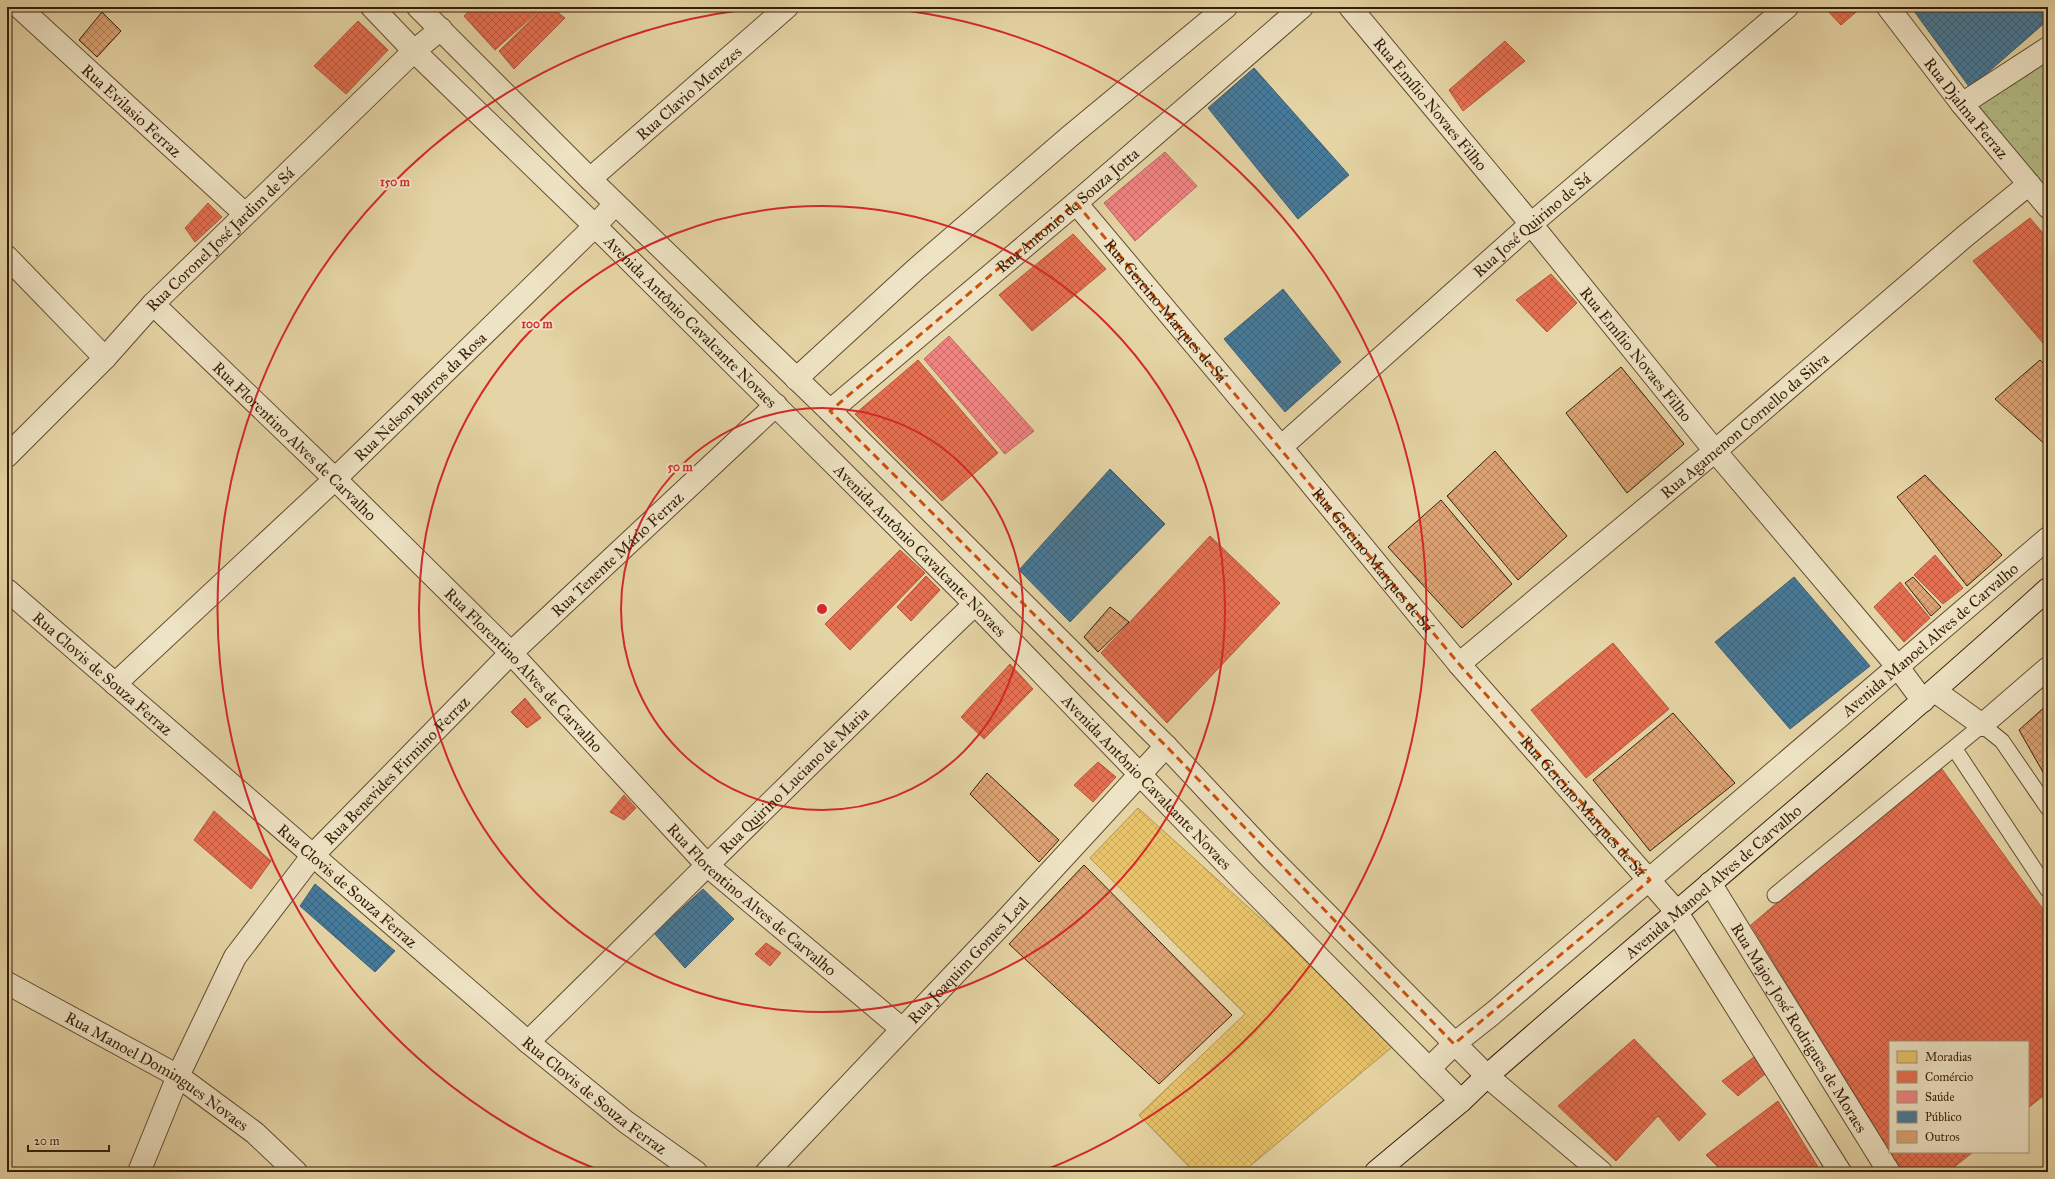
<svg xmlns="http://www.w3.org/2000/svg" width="2055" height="1179" viewBox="0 0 2055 1179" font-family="'IM FELL Great Primer',serif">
  <defs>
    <pattern id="park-crowns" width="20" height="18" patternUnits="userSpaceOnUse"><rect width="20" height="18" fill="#b4bd87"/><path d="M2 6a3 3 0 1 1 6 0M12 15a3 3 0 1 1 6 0" fill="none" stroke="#9ba273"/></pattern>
    <pattern id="homes-cross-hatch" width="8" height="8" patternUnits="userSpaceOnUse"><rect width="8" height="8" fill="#e9c46a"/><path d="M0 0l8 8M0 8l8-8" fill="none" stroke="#c8a85b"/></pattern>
    <pattern id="shops-cross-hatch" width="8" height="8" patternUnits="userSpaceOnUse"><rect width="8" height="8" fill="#e76f51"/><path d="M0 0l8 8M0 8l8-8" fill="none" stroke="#bc5b41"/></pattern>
    <pattern id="health-cross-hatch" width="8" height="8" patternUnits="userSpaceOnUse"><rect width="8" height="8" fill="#f28482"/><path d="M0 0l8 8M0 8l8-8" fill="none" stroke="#c56b69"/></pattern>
    <pattern id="public-cross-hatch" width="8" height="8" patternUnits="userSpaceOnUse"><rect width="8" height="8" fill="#457b9d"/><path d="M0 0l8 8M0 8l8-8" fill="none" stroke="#3a647e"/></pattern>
    <pattern id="building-cross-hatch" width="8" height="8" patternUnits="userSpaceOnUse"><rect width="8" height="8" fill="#dea374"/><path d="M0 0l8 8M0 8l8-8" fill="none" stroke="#b5845d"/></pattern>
  </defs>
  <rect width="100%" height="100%" fill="#e5d4a5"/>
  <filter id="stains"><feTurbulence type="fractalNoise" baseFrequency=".005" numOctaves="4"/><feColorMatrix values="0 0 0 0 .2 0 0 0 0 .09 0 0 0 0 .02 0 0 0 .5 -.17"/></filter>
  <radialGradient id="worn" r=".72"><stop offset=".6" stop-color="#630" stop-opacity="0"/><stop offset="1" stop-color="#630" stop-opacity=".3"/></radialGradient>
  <path fill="url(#park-crowns)" stroke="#756e48" d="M2048,57v151l-34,-36 -40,-74z"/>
  <path fill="url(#homes-cross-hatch)" stroke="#b3924d" d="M1138,808l260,234 -155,130h-49l-55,-57 106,-101 -155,-156z"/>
  <path fill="url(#shops-cross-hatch)" stroke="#b2573b" d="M473,7h70l-48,43 -31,-34z
    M544,7h7l14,11 -51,51 -15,-18z
    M1824,7h38l-21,18z
    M358,21l30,29 -42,44 -32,-28z
    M1505,41l20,20 -62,50 -14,-21z
    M208,203l14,14 -27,25 -10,-14z
    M2030,218l18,21v110l-75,-88z
    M1073,234l33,35 -74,62 -33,-36z
    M1551,274l26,29 -30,29 -31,-32z
    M918,360l80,93 -56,48 -87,-87z
    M1210,536l70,67 -113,120 -66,-70z
    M900,550l25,23 -75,77 -25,-26z
    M1935,555l28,33 -20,16 -29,-29z
    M926,576l14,14 -29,31 -14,-14z
    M1900,582l30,36 -26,24 -30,-35z
    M1613,643l56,66 -83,69 -55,-68z
    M1010,664l23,25 -49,50 -23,-22z
    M525,698l16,20 -14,10 -16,-16z
    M1098,762l18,15 -23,25 -19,-17z
    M1939,765l109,151v176l-20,16v-66h-138v110l-139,-227z
    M624,795l12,13 -12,12 -14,-8z
    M214,811l57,50 -20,28 -57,-49z
    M766,943l15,10 -11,13 -15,-12z
    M1634,1039l72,75 -27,27 -21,-25 -42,45 -58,-55z
    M1754,1057l11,17 -27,22 -16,-15z
    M1778,1101l43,71h-98l-17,-17z
    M1890,1152h83l-25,20h-46z"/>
  <path fill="url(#health-cross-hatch)" stroke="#ba655e" d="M1165,152l32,34 -62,55 -31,-38z
    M949,336l85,95 -29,23 -81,-95z"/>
  <path fill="url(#public-cross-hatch)" stroke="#405f71" d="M1911,7h137v13l-78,68z
    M1254,68l95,107 -51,44 -90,-111z
    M1283,289l58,73 -56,50 -61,-73z
    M1110,469l55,55 -95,98 -51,-52z
    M1794,577l76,89 -80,63 -75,-87z
    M315,884l80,67 -20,21 -75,-66z
    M703,889l31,30 -49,49 -31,-35z"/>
  <path fill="url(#building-cross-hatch)" stroke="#361e09" d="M102,12l19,19 -24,26 -18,-17z
    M2040,360l8,8v79l-53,-48z
    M1621,367l63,77 -57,49 -61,-80z
    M1495,451l72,85 -49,44 -71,-84z
    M1925,475l77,80 -35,31 -70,-89z
    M1441,500l71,84 -50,44 -74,-81z
    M1913,577l28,30 -10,9 -26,-33z
    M1110,607l19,15 -31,30 -14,-15z
    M2048,704v77l-29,-51z
    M1673,713l62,70 -85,68 -57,-71z
    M987,773l72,67 -20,22 -69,-68z
    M1084,865l148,150 -73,69 -150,-140z"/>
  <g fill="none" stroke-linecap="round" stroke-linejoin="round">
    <g stroke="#624c30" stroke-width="17">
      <path id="service" d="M1954,748l94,142
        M1775,895l207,-170 20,16 46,67"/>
    </g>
    <g stroke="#624c30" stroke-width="24">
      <g id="minor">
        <path id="s1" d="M19,7l226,207"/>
        <path id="s2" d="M1350,7l181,217 184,227 182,215 26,35"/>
        <path id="s3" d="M1888,7l74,97 86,103"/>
        <path d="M1962,104l86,-56"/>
        <path id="s4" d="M590,179l197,-172"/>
        <path id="s5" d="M1076,203l205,244 178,217 217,247"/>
        <path d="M7,257l98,101"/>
        <path id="s6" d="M153,304l182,175 176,174 197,213 194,163"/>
        <path d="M796,379l120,-110 153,-132 157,-130"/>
        <path id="s7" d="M830,411l246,-208 226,-196"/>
        <path id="s8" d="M1281,447l250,-223 256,-217"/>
        <path id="s9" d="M7,456l98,-98 48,-54 261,-253 27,-22"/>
        <path id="s10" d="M7,590l521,452 98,80 70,50"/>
        <path id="s11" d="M1459,664l256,-213 249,-214 65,-53"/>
        <path id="s12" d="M115,684l220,-205 260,-253 20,-22"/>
        <path d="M1935,691l47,34 66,-57"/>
        <path id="s13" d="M7,983l171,93 77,57 41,39"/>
        <path id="s14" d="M528,1042c149,-146 296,-294 447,-438"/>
        <path id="s15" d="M1429,1069l25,-25 38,-30 556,-476"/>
        <path d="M1487,1076l114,96"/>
        <path id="s16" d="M139,1172l39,-96 57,-119 78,-102 198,-202 265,-248"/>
        <path id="s17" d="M767,1172l236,-249 163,-177"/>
      </g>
    </g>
    <g stroke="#624c30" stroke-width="24">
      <g id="tertiary">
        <path id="s18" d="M372,7l42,44 181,175 380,378 270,279 216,218"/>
        <path d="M418,7l172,172 240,232 336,335 102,109 219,221"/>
        <path id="s19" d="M1710,883l179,289"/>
        <path d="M1676,911l164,261"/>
      </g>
    </g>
    <g stroke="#361e09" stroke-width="24">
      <g id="secondary">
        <path id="s20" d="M1376,1172l85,-71 26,-25c186,-163 378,-321 561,-487"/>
      </g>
    </g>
    <use href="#service" stroke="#eee3c4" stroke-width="15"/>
    <use href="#minor" stroke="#eee3c4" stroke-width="22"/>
    <use href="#tertiary" stroke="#eee3c4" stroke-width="22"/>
    <use href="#secondary" stroke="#eee3c4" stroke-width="22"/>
  </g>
  <path fill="none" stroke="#cd500c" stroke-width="3" stroke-dasharray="8 5" stroke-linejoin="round" d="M1076,203l383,461 191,216 -196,164 -288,-298 -336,-335z"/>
  <g fill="none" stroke="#d62828" stroke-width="2">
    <circle cx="822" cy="609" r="201"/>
    <circle cx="822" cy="609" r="403"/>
    <path d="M601 1171A604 604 0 0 1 769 7M875 7A604 604 0 0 1 1043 1171"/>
  </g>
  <g text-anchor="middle" stroke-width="4" stroke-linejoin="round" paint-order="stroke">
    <g font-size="16" fill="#361e09" stroke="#eee3c4">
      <text dy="6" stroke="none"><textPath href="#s4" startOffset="131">Rua Clavio Menezes</textPath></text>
      <text dy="6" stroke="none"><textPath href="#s2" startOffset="126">Rua Emílio Novaes Filho</textPath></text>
      <text dy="6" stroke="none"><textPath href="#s3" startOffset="128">Rua Djalma Ferraz</textPath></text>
      <text dy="6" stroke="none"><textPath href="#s1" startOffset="153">Rua Evilasio Ferraz</textPath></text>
      <text dy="6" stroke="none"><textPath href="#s7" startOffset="311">Rua Antonio de Souza Jotta</textPath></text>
      <text dy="6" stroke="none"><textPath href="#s8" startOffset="335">Rua José Quirino de Sá</textPath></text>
      <text dy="6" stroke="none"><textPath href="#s9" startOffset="304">Rua Coronel José Jardim de Sá</textPath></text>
      <text dy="6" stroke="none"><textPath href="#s5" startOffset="140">Rua Gercino Marques de Sá</textPath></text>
      <text dy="6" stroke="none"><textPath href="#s18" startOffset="448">Avenida Antônio Cavalcante Novaes</textPath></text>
      <text dy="6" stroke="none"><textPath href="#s2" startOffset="450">Rua Emílio Novaes Filho</textPath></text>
      <text dy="6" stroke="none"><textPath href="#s12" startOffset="419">Rua Nelson Barros da Rosa</textPath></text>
      <text dy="6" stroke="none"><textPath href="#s11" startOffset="372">Rua Agamenon Cornello da Silva</textPath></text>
      <text dy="6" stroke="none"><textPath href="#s6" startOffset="197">Rua Florentino Alves de Carvalho</textPath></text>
      <text dy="6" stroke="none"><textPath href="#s18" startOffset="772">Avenida Antônio Cavalcante Novaes</textPath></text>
      <text dy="6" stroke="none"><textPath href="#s16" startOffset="792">Rua Tenente Mário Ferraz</textPath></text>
      <text dy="6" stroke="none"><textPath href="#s5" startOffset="464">Rua Gercino Marques de Sá</textPath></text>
      <text dy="6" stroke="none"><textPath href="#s15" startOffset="660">Avenida Manoel Alves de Carvalho</textPath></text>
      <text dy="6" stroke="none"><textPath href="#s6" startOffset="521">Rua Florentino Alves de Carvalho</textPath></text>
      <text dy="6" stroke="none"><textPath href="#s10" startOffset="127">Rua Clovis de Souza Ferraz</textPath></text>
      <text dy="6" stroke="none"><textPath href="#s16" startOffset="483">Rua Benevides Firmino Ferraz</textPath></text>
      <text dy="6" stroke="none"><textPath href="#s14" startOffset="373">Rua Quirino Luciano de Maria</textPath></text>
      <text dy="6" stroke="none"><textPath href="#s18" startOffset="1096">Avenida Antônio Cavalcante Novaes</textPath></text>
      <text dy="6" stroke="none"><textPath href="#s5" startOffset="788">Rua Gercino Marques de Sá</textPath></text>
      <text dy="6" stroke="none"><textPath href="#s20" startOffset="445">Avenida Manoel Alves de Carvalho</textPath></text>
      <text dy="6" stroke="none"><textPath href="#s10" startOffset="451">Rua Clovis de Souza Ferraz</textPath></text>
      <text dy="6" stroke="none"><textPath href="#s6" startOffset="845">Rua Florentino Alves de Carvalho</textPath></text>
      <text dy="6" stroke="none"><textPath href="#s17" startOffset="292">Rua Joaquim Gomes Leal</textPath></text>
      <text dy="6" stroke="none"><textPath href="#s19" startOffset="170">Rua Major José Rodrigues de Moraes</textPath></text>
      <text dy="6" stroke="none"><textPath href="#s13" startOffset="174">Rua Manoel Domingues Novaes</textPath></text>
      <text dy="6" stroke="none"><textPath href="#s10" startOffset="775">Rua Clovis de Souza Ferraz</textPath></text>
    </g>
  </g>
  <circle cx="822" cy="609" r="6" fill="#d62828" stroke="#eee3c4" stroke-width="2"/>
  <g font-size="12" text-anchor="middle" font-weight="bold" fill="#d62828" stroke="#eee3c4" stroke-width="4" stroke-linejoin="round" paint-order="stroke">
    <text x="395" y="186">150 m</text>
    <text x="537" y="328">100 m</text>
    <text x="680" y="471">50 m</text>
  </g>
  <rect width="2055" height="1179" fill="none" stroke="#e5d4a5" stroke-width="24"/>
  <rect x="8" y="8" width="2039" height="1163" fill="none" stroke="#361e09" stroke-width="2"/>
  <rect x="12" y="12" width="2031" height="1155" fill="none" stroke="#361e09"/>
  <rect x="1889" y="1041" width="140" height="112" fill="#eee3c4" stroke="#a49479"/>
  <rect x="1897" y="1051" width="20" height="12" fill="#e9c46a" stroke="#a49479"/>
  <text x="1925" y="1061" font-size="12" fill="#361e09">Moradias</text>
  <rect x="1897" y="1071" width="20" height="12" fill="#e76f51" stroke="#a49479"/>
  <text x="1925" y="1081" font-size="12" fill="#361e09">Comércio</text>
  <rect x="1897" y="1091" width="20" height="12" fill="#f28482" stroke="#a49479"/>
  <text x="1925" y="1101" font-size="12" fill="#361e09">Saúde</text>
  <rect x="1897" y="1111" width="20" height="12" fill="#457b9d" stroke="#a49479"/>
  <text x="1925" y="1121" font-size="12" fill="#361e09">Público</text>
  <rect x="1897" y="1131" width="20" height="12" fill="#dea374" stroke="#a49479"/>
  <text x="1925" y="1141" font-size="12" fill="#361e09">Outros</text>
  <path d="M28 1145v6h81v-6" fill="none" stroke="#361e09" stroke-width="2"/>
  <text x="34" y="1145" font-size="12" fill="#361e09" stroke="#eee3c4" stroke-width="3" paint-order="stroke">20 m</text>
  <rect width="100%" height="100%" filter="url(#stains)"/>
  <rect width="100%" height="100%" fill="url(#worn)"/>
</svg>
